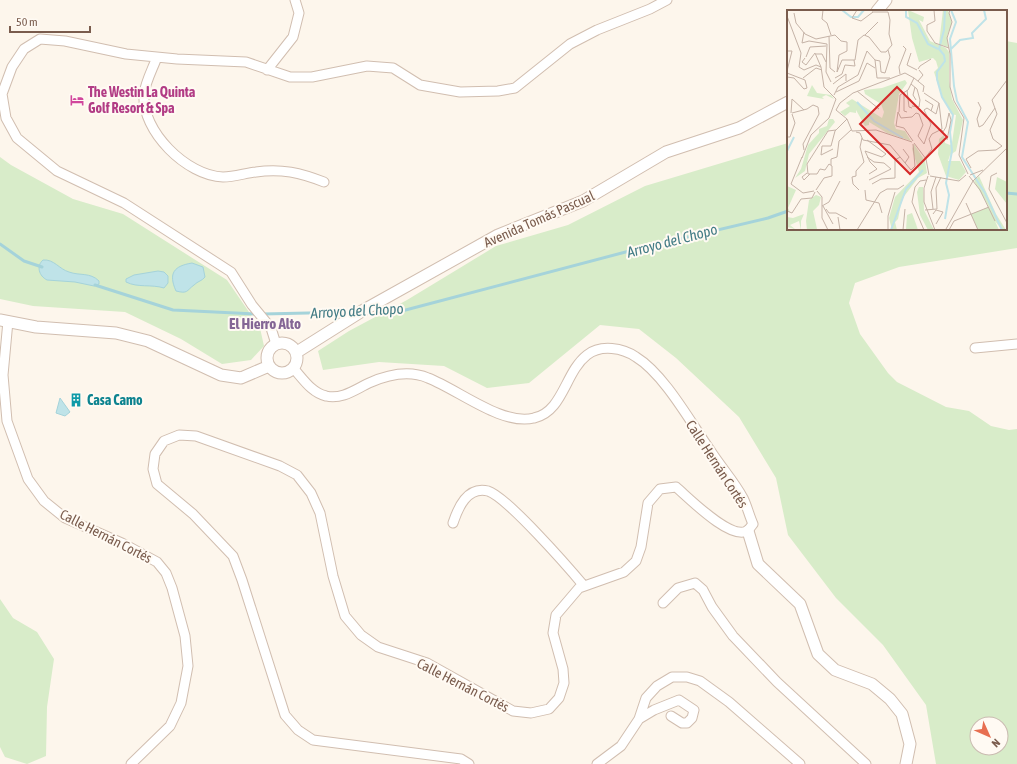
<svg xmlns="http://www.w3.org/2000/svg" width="1017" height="764" viewBox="0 0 1017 764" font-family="'Asap Condensed',sans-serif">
  <rect width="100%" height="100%" fill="#fdf6ec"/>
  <path fill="#d8ecc9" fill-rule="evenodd" d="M1006,41l11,2v205l-118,19 -44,16 -6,20 11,31 28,39 9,9 49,25 23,4 22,15 18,4 8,-1v335h-81l-10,-59 -43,-60 -47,-47 -48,-63 -12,-57 -37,-61 -63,-59 -37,-29 -39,-4 -71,58 -42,5 -43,-22 -65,-4 -56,8 -5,-19 31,-20 58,-31 89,-54 72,-21 77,-39 143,-43v86h218zM977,724h24v24h-24z
    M0,157l11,8 62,34 50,15 104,66 33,48 4,18 -13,14 -29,4 -41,-25 -56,-27 -92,-6 -33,-7z
    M0,599l13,19 24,14 17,27 -7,48 -1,49 -19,8 -22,-7 -5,-10z"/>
  <path fill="#bfe3e8" stroke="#a5d3da" d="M43,260c11,-1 16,9 26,12 11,4 21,0 30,9v3l-5,2 -19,-4 -28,-2c-8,-4 -11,-14 -4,-20z
    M192,263l11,4 2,10c-3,4 -7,4 -11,8 -8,6 -6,9 -18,6 -8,-18 -2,-25 16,-28z
    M158,271l6,1 4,4v7l-4,5c-13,-4 -26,0 -38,-6v-3l8,-4z
    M60,398l10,14 -5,4 -9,-3z"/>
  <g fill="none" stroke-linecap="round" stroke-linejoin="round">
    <path stroke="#a5d3da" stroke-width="3" d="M1006,193l11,1
      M0,244l24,17 18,6
      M95,285l78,25 84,4
      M369,312h29l239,-63 131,-31 20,-7
      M263,314l90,-2"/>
    <g stroke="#d1beb0" stroke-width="11">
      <path id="minor" d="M157,57c-4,11 -12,26 -13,37 -3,37 43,82 79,83 11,0 23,-4 33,-5 25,-4 45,1 68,10
        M267,70l26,-33 6,-24 -4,-13
        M8,321l-5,54 4,46 21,58 16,22 21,17 57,25 35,19 9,11 6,15 13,48 3,30 -7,37 -11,23 -39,38
        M276,344l-5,-16 -19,-23 -21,-33 -107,-69 -67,-32 -40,-33 -11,-20 -4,-24 10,-27 12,-18 16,-10 25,2 61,13 51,5 69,3 44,15h22l55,-11 26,2 27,17 40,7 38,-1 17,-3 55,-44 27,-14 53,-21 17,-9
        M975,348l42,-4
        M294,369c9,10 18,24 32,27 16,4 30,-7 43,-13 18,-8 40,-13 59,-5 31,12 74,48 106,40 29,-6 31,-46 53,-63 14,-11 36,-7 49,2 28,17 55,66 74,93 10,16 24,31 33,48 4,8 6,17 10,26 -2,2 -4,6 -6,7 -17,9 -58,-33 -71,-44l-16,2 -12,14 -7,44 -5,14 -12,11 -45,16 -23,27 -3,18 10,36 1,14 -5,15 -10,11 -18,4 -18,-2 -86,-48 -49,-16 -17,-12 -16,-19 -12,-40 -13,-63 -9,-20 -14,-18 -17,-9 -84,-30 -17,-1 -15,6 -9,13 -2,15 4,15 36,30 40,42 9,24 43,135 13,15 15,10 148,19 8,5
        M453,523c5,-15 14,-37 35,-32 19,6 81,77 96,95
        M663,603l15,-15 17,-5 8,7 9,17 21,29 44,46 89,82
        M639,719l7,-21 11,-12 15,-9h15l13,4 29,21 71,62
        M597,764l24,-18 18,-27 15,-9 25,-10 15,10 -2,8 -5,5h-5l-11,-7"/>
    </g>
    <g stroke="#d1beb0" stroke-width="13">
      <path id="tertiary" d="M877,11l9,-11
        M0,320l36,7 80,6 32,8 73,34 20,3 28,-12
        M267 358a15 15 0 1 1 30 0a15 15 0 1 1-30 0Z
        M297,352l65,-41 136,-76 85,-34 83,-49 73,-24 49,-26
        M748,531l10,33 42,40 18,50 17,16 37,14 18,15 12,15 8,30 -4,20"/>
    </g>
    <use href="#minor" stroke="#fff" stroke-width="9"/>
    <use href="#tertiary" stroke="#fff" stroke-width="11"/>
  </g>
  <defs>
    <g id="hotel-bare" transform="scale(1.08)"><path d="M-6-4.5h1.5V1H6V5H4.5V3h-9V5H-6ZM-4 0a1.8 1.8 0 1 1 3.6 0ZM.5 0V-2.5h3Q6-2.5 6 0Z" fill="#d1479c" stroke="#fffaf3" stroke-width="2.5" paint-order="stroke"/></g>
    <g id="building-bare" transform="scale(1.08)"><path d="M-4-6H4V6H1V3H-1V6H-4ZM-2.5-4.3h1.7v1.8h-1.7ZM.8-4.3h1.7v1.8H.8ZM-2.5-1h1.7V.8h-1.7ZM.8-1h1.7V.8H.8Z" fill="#0f9aa8" stroke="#fffaf3" stroke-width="2.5" paint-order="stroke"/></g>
  </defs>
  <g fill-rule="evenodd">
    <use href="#hotel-bare" x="77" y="100"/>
    <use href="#building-bare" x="76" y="400"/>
  </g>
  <g text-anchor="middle" stroke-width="4" stroke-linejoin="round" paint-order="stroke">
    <g font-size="14" font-weight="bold" fill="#b23c85" stroke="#fffaf3" text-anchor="start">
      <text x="88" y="97">The Westin La Quinta<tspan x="88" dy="16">Golf Resort &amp; Spa</tspan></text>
    </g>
    <g font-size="14" fill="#7a5c4d" stroke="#fffaf3">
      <text transform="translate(539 219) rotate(-24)" y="5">Avenida Tomás Pascual</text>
      <text transform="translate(717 464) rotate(57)" y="5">Calle Hernán Cortés</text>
      <text transform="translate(106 536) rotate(27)" y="5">Calle Hernán Cortés</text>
      <text transform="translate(463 685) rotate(27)" y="5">Calle Hernán Cortés</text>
    </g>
    <g font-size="14" font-weight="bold" fill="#0d838f" stroke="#fffaf3" text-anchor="start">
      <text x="87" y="405">Casa Camo</text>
    </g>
    <g font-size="15" font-style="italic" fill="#437c86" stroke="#fffaf3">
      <text transform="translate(672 241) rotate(-15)" y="5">Arroyo del Chopo</text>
      <text transform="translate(357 311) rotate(-3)" y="5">Arroyo del Chopo</text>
    </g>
    <g font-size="15" font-weight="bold" fill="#846695" stroke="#fffaf3">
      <text x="265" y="329">El Hierro Alto</text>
    </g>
  </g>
  <g transform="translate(787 10)">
    <rect width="220" height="220" fill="#fdf6ec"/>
    <path d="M121,0l16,7 -1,5 -4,-2 11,21 16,7 3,4v29l3,18 11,21 -7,31 -6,4 -2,6h12l6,11 -7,8 -13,-4 -8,-22 1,-15 5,-4 1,8 5,2 2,-2 4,-28 -5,-1 -10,-20 -7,-22 4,-4 -2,-7 -3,-3 -14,4 -7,-24zM156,0h5l4,13 -5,13 1,11 -9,-3zM118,70l2,3 -8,11 -5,29 2,6 9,2 6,10 -24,-8 -18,-11v3l-4,1 -9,-16v3l-6,-1 -5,4 -5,-4 10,-6 -4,-3 6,-4 30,19 2,-6 -3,-8 -16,-10 -1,-4 18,-2zM25,75l5,8 14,2 3,4 -8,-4 -4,2 2,2 -17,-3zM42,109h4l2,3 -26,32 -4,17 -10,7 6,-9 7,-24 11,-12v-4l8,-3zM127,134l11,17 2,12 -9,5 -16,21 -4,20 -3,3 2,8h-5l-3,-12 6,-21 24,-25 -7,-23zM192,166l17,38 10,16h-4l-7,-9 4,9h-21l-7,-16 18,-7 -15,-26zM210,167l10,5v22l-12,-15zM0,176l9,4 -8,18 2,4 -3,-1zM132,177h4l1,23 10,20h-6l-8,-15 -3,-23zM29,185l5,2 -2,8 -6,6 4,18 -10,1 -1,-9 3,-21zM125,203l4,11 2,6h-12l1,-15zM17,204l-3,7v9l-2,-9 -9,4 5,4 -8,-2v-10l6,1z" fill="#d8ecc9"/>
    <path fill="none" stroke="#bfe3e8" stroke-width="2" d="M55,0l9,7h7l6,-7M119,0v7l11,6 11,21 10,5M164,0l5,12 -6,17 4,47 3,15 11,21 -6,35 23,36 17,37M164,39l9,-9 13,-2 -1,-5 14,-14 -2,-9M70,92l17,19 29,17M0,141l7,-14M158,209l4,-24 -3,-12 6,-32 -2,-19 3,-17 -11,-18 -5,-18v-7l8,-11 -1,-6 -5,-6 5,-19 1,-20M104,220l15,-41 17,-19"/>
    <path fill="none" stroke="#c5b3a7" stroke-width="1" d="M36,0l-1,9 5,4 4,12M70,0l-5,8 9,3 12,-9M147,0l1,11 -8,4v6l8,12 14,5M163,0l-1,3 3,9 -5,16 3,16v33l4,14 10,17 -5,37 9,19M7,3l2,10 9,11 11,5 19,-4 6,6 6,1v9l-8,4 -2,17 5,-12h13l3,-20 6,-5 5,2 12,15h5l6,-7 -3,-11 1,-14 -2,-8h-16M0,6l14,37 -2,14 5,3 12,-5 5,2 3,20 12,12 -7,19 -18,17 -9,23M17,22l-2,11 7,-2 18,3 -1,28 5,10M78,25l13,-13M42,26l1,32 5,4M0,41h5l-5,20M124,43l-4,12 10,5M29,44h6l4,8M19,47l4,-10 16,-1M18,48l-3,4 4,3 9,-12 6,14M88,50l5,1 1,11 4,1 5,-16 -2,-7M131,59l2,-3 11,-7M0,63l18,7 2,8 -3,1 -10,-11 -7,-1M113,64l-1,-7 7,-18 -3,-3M16,68l13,-10 6,2M48,68l7,-4 3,-9 10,1 -1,-6M127,68l10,8 -1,6M131,71l5,-6 -4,-5M46,74l13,-10v7M124,74l6,5 3,11 -1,7 -7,-1M128,77l-2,8 3,5M120,80l2,17 3,1M70,81l22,18M49,82l23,-11 8,-18 8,5M117,82v19l3,1M137,83l15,10M47,85l4,-8 20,-12 9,-24 8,9 2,18h13M138,90l8,5 -2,6M191,92l3,6 -4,11 2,8 4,-2 12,-17M112,102l1,-17 8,-5 6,-12 -9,-5 -52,20 -13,10 -4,7 11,9 5,12 24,-1 36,12M4,103l1,-14 12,11M5,103l15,-4 6,-4 5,2 1,7 -16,30 1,6M155,120l1,2 3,-5 3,-14 2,7 -4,20M69,122l4,1 3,7 27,5 21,25 4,-4 -2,-22M0,127h3l5,-14 -3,-9M80,130l19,14 -4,3 -17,-6 5,11 7,7 -8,5M126,131l-9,-13 -8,-2 2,-14 3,6 11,-1 4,-4 3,1 4,11 -5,11 6,8 7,-20 -7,-14 3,-2 9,6 3,-11 3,26 -10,5 -3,5 3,10 -7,9M127,133l12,16 3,16M46,139l-12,6 1,-9h9l4,-15 12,-12M116,139l6,8 -4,6M15,147l-11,27 12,9 11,-2M80,147l7,5 10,1 7,6 -22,11M44,155v-6l6,-2 2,-16 12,-11M184,158l-5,-9 12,-8 18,-1 6,-4 -9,-7 -3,-9 7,-16 -5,-14 15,-20M20,163l-5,4 2,3 6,-6M210,163l-6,3 -2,13 18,34M183,165l13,-5M141,166l-4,12v14l11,28M143,166l29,5 7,-6M182,166l11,14 15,31M85,174l9,-5 14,-1v-18l5,-3M29,180l8,-12 8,-2v-10l-3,-2 -4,6 -5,-1 -3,5h-9l-1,-10 21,-33 8,-1M72,180l-6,-6 -1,-7 4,-1v-5l8,-9 -4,-15 2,-9M78,180l1,10 13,3 3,10M30,181l5,6v21l6,12M179,193l12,27M35,196l7,-4 11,-21M36,196l10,18M39,199l3,4h7l11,6M146,199l-2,-17 5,-15M138,200l12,-1 -1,-21 5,-11M0,201l5,2 9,-14 11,-1 3,-6M146,204l3,-4 7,2 -7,12M51,207l2,13M159,219l27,-48 34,-33M70,220l23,-37 7,-4h11l6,-4M101,220v-14l7,-24M116,220l2,-21M137,220l-12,-28 3,-15 5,-6 6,-1M162,220l5,-9 35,-14"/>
    <path fill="#d62828" fill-opacity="0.15" stroke="#d62828" stroke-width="2" d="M110,77l50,50 -37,37 -50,-50z"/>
    <rect width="220" height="220" fill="none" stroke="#7a5c4d" stroke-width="2"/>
  </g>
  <g transform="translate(989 736) rotate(135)"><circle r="19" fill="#fffaf3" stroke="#cabbb1"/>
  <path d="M0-3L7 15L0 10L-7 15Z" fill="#e76f51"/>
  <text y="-6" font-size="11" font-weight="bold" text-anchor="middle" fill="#7a5c4d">N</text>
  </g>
  <path d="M10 26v6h80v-6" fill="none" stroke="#7a5c4d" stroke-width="2"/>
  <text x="16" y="26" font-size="12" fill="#7a5c4d" stroke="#fffaf3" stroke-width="3" paint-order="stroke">50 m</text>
</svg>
